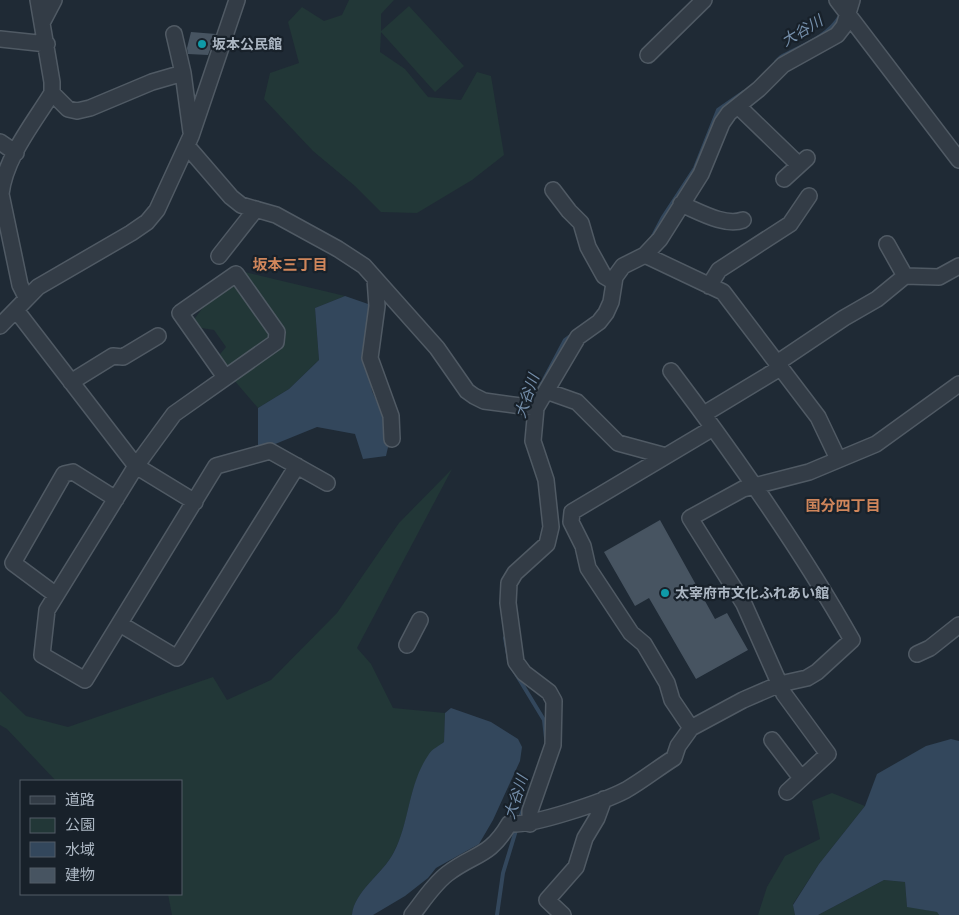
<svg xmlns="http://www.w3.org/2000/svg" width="959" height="915" viewBox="0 0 959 915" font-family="Arial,'Noto Sans JP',sans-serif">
  <rect width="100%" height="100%" fill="#1f2a35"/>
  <path fill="#223737" d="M349,0h45l-13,14v17l28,-25 55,60 -29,26 -54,-60 -1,20 25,17 23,28 33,3 16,-28 14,4 13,79 -32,25 -55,33 -36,-1 -26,-26 -42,-35 -49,-52 6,-26 29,-10 -11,-41 14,-15 22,14 18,-6z
    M232,269l113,27 -30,12 4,52 -30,29 -31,19 -42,-49 10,-12 -12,-17 -25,-4z
    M452,469l-95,179 14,16 22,44 52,5 -1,29c-38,28 -30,72 -50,110 -11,22 -39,38 -42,63h-180l-4,-21h13v-113h-125l-49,-52 -7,-4v-34l26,25 42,11 145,-50 14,23 44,-20 66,-67 62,-90z
    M832,793l33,13 -46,58 -26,40 2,11h-37l9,-28 18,-31 35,-17 -8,-38z
    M884,880l21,2 2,24 30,6 2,3h-121z"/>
  <path fill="#33475c" d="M345,296l26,9 -6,42 7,44 19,43 -5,22 -23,3 -8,-25 -38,-7 -59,24v-43l31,-19 30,-29 -4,-52z
    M451,708l40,14 27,17 4,8 -2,14 -27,59 -14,24 -43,24 -8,10 -23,18 -32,19h-21c2,-24 31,-41 42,-63 16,-31 14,-68 35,-98 3,-5 10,-8 15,-12l1,-29z
    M951,739l8,2v174h-20l-2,-3 -30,-5 -2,-25 -21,-2 -66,35h-23l-2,-10 26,-41 46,-58 12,-32 49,-28z"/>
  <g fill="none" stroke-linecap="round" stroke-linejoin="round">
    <path stroke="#33475c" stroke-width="4" d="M776,62l5,-5c20,-11 47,-20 59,-41
      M652,238l11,-21 32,-49 23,-58 26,-18
      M539,389l26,-49 8,-6
      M505,638l4,22
      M513,669l31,51 2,18
      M519,821l6,-17
      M497,915l6,-42 14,-46"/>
  </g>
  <path fill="#475461" d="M191,32l25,2 -8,21 -20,-1 -1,-6z
    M660,520l55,99 12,-6 21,37 -52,29 -47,-81 -14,8 -31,-54z"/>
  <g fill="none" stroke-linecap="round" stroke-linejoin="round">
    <g stroke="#505a64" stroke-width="18">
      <path id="street" d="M837,0l122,160
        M43,21l11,-21
        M174,34l9,39
        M0,39l47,5
        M648,55l56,-55
        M52,93l16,16 9,2 13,-3 62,-26 31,-9 8,59
        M738,106l61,59
        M0,142l16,11
        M187,146l44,51 10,8 35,10 62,34 26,17 73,82 30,43 7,5 10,5 52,7
        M784,179l23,-21
        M553,190l16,21 12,12 7,24 16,29 10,6
        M681,204c17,7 44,23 62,16
        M645,255l78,37 95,125 20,42
        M219,256l37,-47
        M905,276l34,1 20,-11
        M375,279l2,27 -7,52 21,58 1,23
        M709,286l10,-16 71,-46 19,-28
        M26,297l-6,-12 -19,-91c4,-36 32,-70 51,-101v-11l-14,-82
        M16,310l120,156 59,36
        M0,326l38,-39 93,-54 16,-11 10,-12 34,-74 46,-136
        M777,363l67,-45 33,-19 28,-23 -18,-32
        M225,377l-45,-64 56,-39 41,58 -1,10 -102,72 -38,52 -89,144 -5,45 43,25 131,-214 54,-15 57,32
        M71,382l42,-26 10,1 35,-21
        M546,391l31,11 41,41 48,13
        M704,414l76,-46
        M56,595l-43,-32 51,-89 9,-2 43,27
        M120,624l57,34 120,-192
        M407,645l13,-25
        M917,654l13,-6 29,-23
        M691,728l-19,-28 -5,-17 -23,-39 -13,-11 -43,-65 -5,-22 -12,-24 1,-10 141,-84
        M772,740l29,38
        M787,792l41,-38 -44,-60 -40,-90 -54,-86 53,-29 66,-17 67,-28 83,-60
        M530,824v-13l23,-66 1,-44 -5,-9 -25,-19 -8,-11 -8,-59 1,-20 6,-10 32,-29 4,-17 -5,-47 -13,-39 3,-33 42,-71 21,-15 7,-9 5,-11 4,-25 8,-11 22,-11 15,-16 41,-65 21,-51 7,-10 30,-24 24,-24 54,-30 7,-9 8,-26
        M412,915c11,-14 21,-30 35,-41 27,-21 42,-16 62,-50 24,2 94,-22 117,-34 16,-9 32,-22 48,-32l4,-12 13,-18 52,-28 37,-16 27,-6 10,-6 35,-32c-53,-94 -116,-183 -181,-269
        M563,915l-16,-15 29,-33 9,-29 12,-20 7,-19"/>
    </g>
    <use href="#street" stroke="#333c46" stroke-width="15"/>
  </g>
  <g fill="#0f9aa8" stroke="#18212a" stroke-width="2">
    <circle cx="202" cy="44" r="5"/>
    <circle cx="665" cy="593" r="5"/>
  </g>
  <g text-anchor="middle" stroke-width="4.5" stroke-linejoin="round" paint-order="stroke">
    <g font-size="14" font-weight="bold" fill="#acb7c3" stroke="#18212a" text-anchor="start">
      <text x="212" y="49">坂本公民館</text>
      <text x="675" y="598">太宰府市文化ふれあい館</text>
    </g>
    <g font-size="15" font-style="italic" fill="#758fab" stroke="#18212a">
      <text transform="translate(802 31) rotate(-31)" y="5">大谷川</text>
      <text transform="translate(527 396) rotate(-71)" y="5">大谷川</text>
      <text transform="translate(516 797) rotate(-72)" y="5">大谷川</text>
    </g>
    <g font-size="15" font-weight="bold" fill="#d0865b" stroke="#18212a">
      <text x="290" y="270">坂本三丁目</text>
      <text x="843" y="511">国分四丁目</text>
    </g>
  </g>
  <rect x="20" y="780" width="162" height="115" fill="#18212a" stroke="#535d67"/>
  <rect x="30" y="796" width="25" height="8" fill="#333c46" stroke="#535d67"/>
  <text x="65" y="805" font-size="15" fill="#acb7c3">道路</text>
  <rect x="30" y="818" width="25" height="15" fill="#223737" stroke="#535d67"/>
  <text x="65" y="830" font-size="15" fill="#acb7c3">公園</text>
  <rect x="30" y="842" width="25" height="15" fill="#33475c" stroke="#535d67"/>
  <text x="65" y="855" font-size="15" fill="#acb7c3">水域</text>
  <rect x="30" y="868" width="25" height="15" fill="#475461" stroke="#535d67"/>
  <text x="65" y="880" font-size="15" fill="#acb7c3">建物</text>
</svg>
